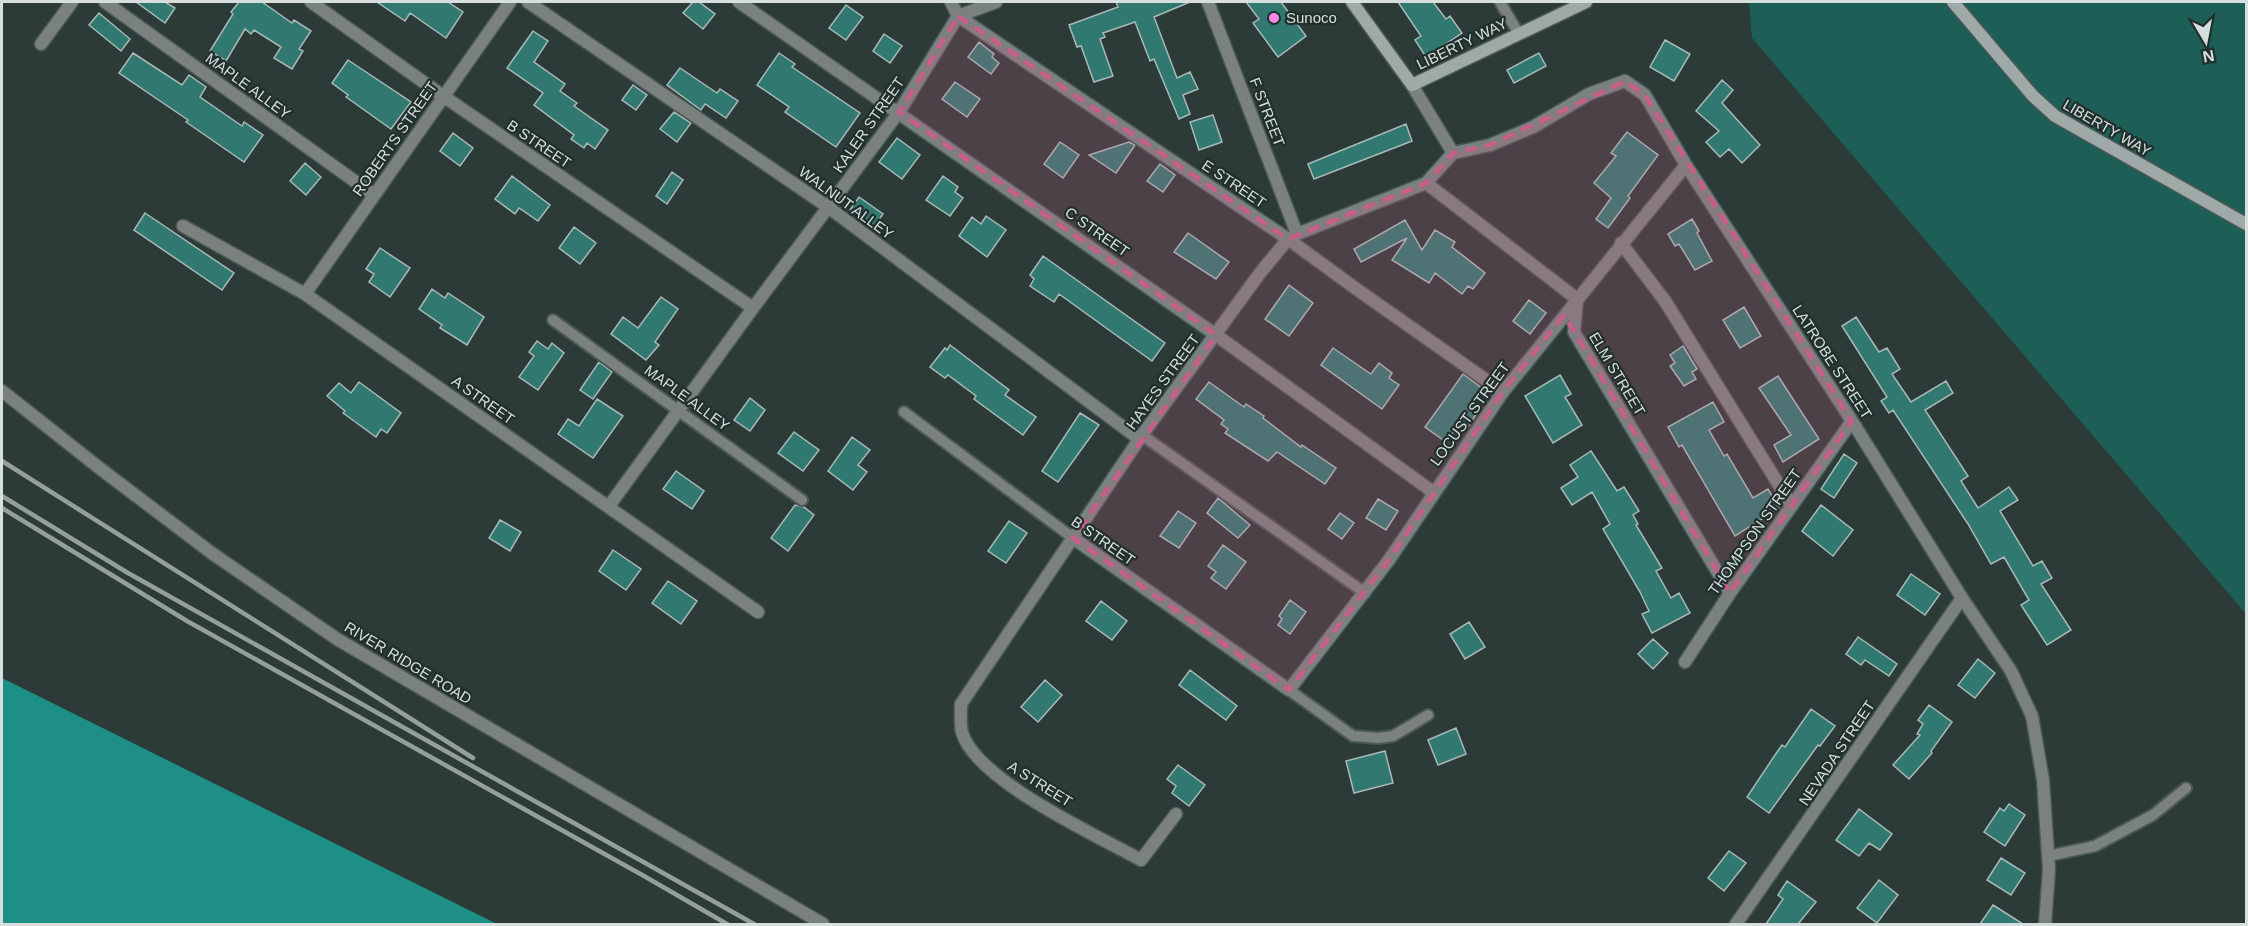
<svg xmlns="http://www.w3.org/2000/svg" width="2248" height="926" viewBox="0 0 2248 926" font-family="Arial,sans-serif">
  <rect width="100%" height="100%" fill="#2c3a38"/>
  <path fill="#1d5e56" d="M1749,2h497v612l-494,-576z"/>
  <path fill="#1e8f84" d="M2,678l495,246h-495z"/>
  <path fill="#317970" stroke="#a8b9b6" stroke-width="1.5" d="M136,2h29l10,6 -10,15z
    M239,2h23l30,21 2,-3 17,11 -12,18 4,2 -11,18 -18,-11 7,-11 -27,-17 -3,4 -6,-5 -19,32 -16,-10 23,-37 -2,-2z
    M377,2h71l15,10 -17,26 -36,-25 -5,8z
    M693,2h6l16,12 -12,15 -20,-16z
    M1116,2h74l-36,15 23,61 13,-6 8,17 -15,6 7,19 -11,5 -25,-60 -4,2 -15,-39 -32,11 2,4 -5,2 13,37 -19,6 -13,-36 -4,1 -8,-22 49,-18z
    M1246,2h35l25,34 -28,21 -25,-34 6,-4z
    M1398,2h35l13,17 4,-3 12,17 -36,24 -11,-17 6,-4z
    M846,5l17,12 -17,23 -17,-12z
    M99,13l31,26 -9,12 -32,-26z
    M533,31l15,10 -14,21 31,22 -5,7 17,12 -3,3 34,24 -13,19 -8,-6 -3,5 -13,-9 3,-4 -40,-30 9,-12 -36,-25z
    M884,34l18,12 -12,17 -17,-12z
    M1665,40l25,14 -16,27 -24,-14z
    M979,42l15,12 -2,3 7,6 -8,11 -23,-17z
    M133,53l49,32 7,-10 17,12 -6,10 42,29 2,-4 19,13 -19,27 -58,-40 2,-2 -69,-47z
    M779,53l16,11 -3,3 68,46 -24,34 -51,-35 4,-5 -32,-22z
    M1539,53l7,13 -32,17 -7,-13z
    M348,60l63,42 -20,27 -45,-32 2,-2 -16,-12z
    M680,68l37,25 3,-4 18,12 -12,17 -21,-14 -4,6 -34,-25z
    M1722,80l11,10 -11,13 38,42 -18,18 -13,-14 -9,8 -14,-15 13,-11 -23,-20z
    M955,82l25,17 -13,18 -25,-18z
    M633,85l14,10 -11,15 -14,-10z
    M674,112l17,11 -14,19 -17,-13z
    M1213,115l9,27 -23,8 -9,-28z
    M1406,124l6,17 -98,38 -6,-15z
    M1627,132l31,23 -30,41 2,2 -22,30 -12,-9 15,-21 -17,-15 22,-27 -5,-3z
    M453,133l20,15 -13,18 -20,-15z
    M897,138l23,17 -18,24 -23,-17z
    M1060,142l19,13 -16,23 -19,-14z
    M1129,142l6,3 -19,28 -27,-18z
    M305,163l16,14 -15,18 -16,-14z
    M1160,164l15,11 -12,17 -16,-11z
    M672,172l11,8 -16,24 -11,-8z
    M512,176l38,29 -12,16 -19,-13 -4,6 -20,-15z
    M943,176l15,11 -3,5 8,6 -13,18 -24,-16z
    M859,197l24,17 -9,13 -24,-17z
    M145,213l89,60 -12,17 -88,-60z
    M986,216l20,14 -19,27 -28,-21 13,-19 9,7z
    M1692,219l7,12 -2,2 15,28 -17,9 -16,-26 -4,2 -7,-12z
    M1405,220l17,30 13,-20 20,12 -3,5 33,26 -12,16 -5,-3 -6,8 -27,-21 -6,10 -37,-23 15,-22 -46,24 -7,-13z
    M574,227l22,16 -16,21 -21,-16z
    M1188,233l41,29 -13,17 -42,-27z
    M380,248l30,20 -20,29 -21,-15 5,-8 -8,-5z
    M1043,256l122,87 -13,18 -93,-67 -5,8 -24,-16 4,-7 -4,-4z
    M1289,285l24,18 -24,33 -24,-17z
    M432,289l13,9 3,-5 36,24 -17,28 -27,-17 2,-3 -23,-16z
    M661,297l17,12 -23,33 4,3 -13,15 -35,-26 12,-17 15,11z
    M1529,300l17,13 -16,21 -17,-13z
    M1744,307l17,29 -21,12 -17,-28z
    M1856,317l23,35 8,-4 13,21 -8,5 19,28 35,-21 7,12 -28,17 43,66 -7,5 17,27 31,-21 9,13 -18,11 33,55 9,-5 10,17 -11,6 30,46 -24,15 -26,-40 8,-5 -25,-43 -13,7 -23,-40 -75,-114 -4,3 -8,-12 6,-4 -45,-71z
    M537,341l11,8 4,-6 12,10 -26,37 -19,-13 15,-21 -5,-4z
    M950,345l59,45 -4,5 31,22 -13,18 -49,-36 2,-3 -28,-21 -3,3 -15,-11 15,-19 2,2z
    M1683,346l14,23 -5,3 4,7 -12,7 -14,-20 5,-3 -5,-8z
    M1333,348l38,26 8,-11 13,10 -3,5 10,7 -17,24 -61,-44z
    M599,362l13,10 -19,27 -13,-9z
    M1463,374l20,15 -14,18 8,6 -11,17 -7,-5 -13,17 -21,-15z
    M1560,375l11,19 -6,3 17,28 -29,18 -28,-47z
    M1778,376l41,63 -36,23 -9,-17 17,-10 -32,-47z
    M359,382l42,31 -14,20 -6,-4 -5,8 -33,-24 2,-2 -18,-15 12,-13 12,10z
    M1209,382l35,25 2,-3 18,12 -1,2 38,29 1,-2 34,23 -11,16 -48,-32 -9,9 -43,-28 3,-4 -7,-5 3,-4 -28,-21z
    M750,398l15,12 -15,21 -16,-11z
    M597,399l26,17 -30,42 -35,-24 10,-15 11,7z
    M1713,402l11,20 -15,8 15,26 3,-2 26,44 15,-9 11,19 -44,28 -53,-91 -3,2 -11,-20z
    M1080,413l19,12 -41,57 -16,-11z
    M794,432l25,18 -16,21 -25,-18z
    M852,437l18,13 -12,15 9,7 -14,18 -25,-19z
    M1591,451l26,40 7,-4 15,24 -6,4 5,9 -2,1 26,43 -6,3 15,27 8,-5 11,20 -38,20 -10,-19 7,-3 -9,-19 -37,-63 7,-5 -18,-32 -20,13 -11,-17 17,-11 -8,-12z
    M1844,454l13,9 -23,35 -13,-9z
    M676,471l28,20 -12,18 -29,-20z
    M1218,498l32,27 -12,13 -31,-25z
    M1378,499l20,12 -12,19 -20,-12z
    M795,505l9,2 10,8 -26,36 -17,-13z
    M1821,505l32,25 -20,26 -31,-25z
    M1178,511l18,12 -17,25 -19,-12z
    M1340,513l14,10 -12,16 -14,-10z
    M500,520l21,12 -11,19 -21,-13z
    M1009,521l18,12 -21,30 -18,-12z
    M1223,545l23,17 -20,27 -15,-11 5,-6 -8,-6z
    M613,550l28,19 -15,21 -27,-19z
    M1911,574l29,20 -15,21 -28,-20z
    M668,581l29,20 -16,23 -29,-21z
    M1290,600l16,12 -16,22 -12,-9 4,-6 -3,-3z
    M1101,601l26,20 -15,19 -26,-19z
    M1469,622l16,25 -20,12 -15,-25z
    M1858,637l39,27 -8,12 -24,-16 -4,5 -15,-11z
    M1653,639l15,14 -15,16 -15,-15z
    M1978,659l17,14 -20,25 -17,-13z
    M1190,670l47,36 -11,14 -47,-35z
    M1045,680l17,15 -24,27 -17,-15z
    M1929,705l23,17 -21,29 1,2 -23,26 -16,-14 27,-30 -3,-1 6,-10 -5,-4z
    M1811,709l24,17 -15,20 -2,-1 -49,68 -22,-16 26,-39 9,-13 3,2z
    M1456,728l10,26 -28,11 -10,-25z
    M1385,751l8,32 -39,10 -8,-32z
    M1178,765l27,20 -16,21 -17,-13 4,-7 -9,-7z
    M2009,804l16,11 -20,31 -21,-14 16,-24 4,3z
    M1859,809l33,25 -12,16 -11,-7 -10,13 -23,-16z
    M1729,851l17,12 -22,28 -16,-13z
    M2001,858l24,15 -14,22 -24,-15z
    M1879,880l19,15 -21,28 -20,-15z
    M1787,881l29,21 -18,22h-32l17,-25 -5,-4z
    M1993,905l30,19h-43z"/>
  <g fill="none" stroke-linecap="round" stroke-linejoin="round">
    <g stroke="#4b5856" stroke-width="14">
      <path id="lane" d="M1500,2l19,32
        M553,320l249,180
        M904,412l169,126
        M1142,435l223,158
        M1289,690l64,46 25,2 15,-2 35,-21
        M2048,856l47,-10 58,-31 33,-27"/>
    </g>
    <g stroke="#4b5856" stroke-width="15">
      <path id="street" d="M105,2l269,193
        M311,2l132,94 310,212
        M528,2l300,205 311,232
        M739,2l477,333 217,157
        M951,2l7,14 330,223 67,49 148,104
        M1208,2l89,232
        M41,44l31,-42
        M1412,85l41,68
        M1453,153l37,-8 43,-18 56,-33 36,-13 20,14 41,70 166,256 110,177 49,73 21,45 11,64 6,89 -4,55
        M1426,183l151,116 -3,33 156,261
        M183,226l122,68 453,318
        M1621,243l44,58 127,205
        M305,294l205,-292
        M2,391l100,79 111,84 124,85 486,285
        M609,506l144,-198 146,-196 59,-96 38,-14
        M1073,538l216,152 100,-130 114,-168 183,-227
        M1685,662l45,-69 122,-172
        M1176,814l-35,46c-43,-24 -166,-80 -179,-128 -2,-8 -1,-19 -1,-28l181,-269 118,-162 28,-34 9,-5 129,-51 27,-30
        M1736,924l226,-326"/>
    </g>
    <g stroke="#4b5856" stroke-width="15">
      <path id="secondary" d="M1352,2l60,83 174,-83
        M1953,2l80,94 22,20 191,108"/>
    </g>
    <use href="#lane" stroke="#7a817f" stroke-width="10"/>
    <use href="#street" stroke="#7a817f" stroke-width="12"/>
    <use href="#secondary" stroke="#9faaa8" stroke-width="12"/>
    <path stroke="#949f9d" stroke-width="4.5" d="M2,461l471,297
      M2,496l126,77 626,351
      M2,508l185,113 457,255 83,48"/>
  </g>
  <path fill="#c95e89" fill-opacity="0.2" stroke="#c95e89" stroke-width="4.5" stroke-dasharray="12 8" stroke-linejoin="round" d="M958,16l330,223 138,-56 27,-30 37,-8 135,-64 20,14 207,326 -122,172 -166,-278 -61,77 -114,168 -100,130 -216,-152 143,-203 -317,-223z"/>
  <circle fill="#fb87e6" stroke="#22302d" stroke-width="2" cx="1274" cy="18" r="6"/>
  <g text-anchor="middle" stroke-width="4.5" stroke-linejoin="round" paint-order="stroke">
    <g font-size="15" fill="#d7dfde" stroke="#22302d" text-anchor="start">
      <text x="1286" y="23">Sunoco</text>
    </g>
    <g font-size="15" fill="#d7dfde" stroke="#22302d">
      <text transform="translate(1462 44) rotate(-26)" y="5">LIBERTY WAY</text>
      <text transform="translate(248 86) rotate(36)" y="5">MAPLE ALLEY</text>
      <text transform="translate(1267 112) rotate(69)" y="5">F STREET</text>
      <text transform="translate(869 125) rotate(-55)" y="5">KALER STREET</text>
      <text transform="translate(2107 128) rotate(30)" y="5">LIBERTY WAY</text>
      <text transform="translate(395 139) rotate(-55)" y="5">ROBERTS STREET</text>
      <text transform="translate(539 144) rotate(34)" y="5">B STREET</text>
      <text transform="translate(1234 184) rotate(34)" y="5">E STREET</text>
      <text transform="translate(846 203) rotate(36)" y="5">WALNUT ALLEY</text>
      <text transform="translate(1097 232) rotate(35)" y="5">C STREET</text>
      <text transform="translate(1832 362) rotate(57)" y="5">LATROBE STREET</text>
      <text transform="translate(1617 374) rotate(59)" y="5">ELM STREET</text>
      <text transform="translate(1163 382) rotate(-54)" y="5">HAYES STREET</text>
      <text transform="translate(687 398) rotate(36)" y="5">MAPLE ALLEY</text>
      <text transform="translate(483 400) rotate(35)" y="5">A STREET</text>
      <text transform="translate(1470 414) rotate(-54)" y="5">LOCUST STREET</text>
      <text transform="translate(1755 532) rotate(-55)" y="5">THOMPSON STREET</text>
      <text transform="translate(1103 541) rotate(35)" y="5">B STREET</text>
      <text transform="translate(408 663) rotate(31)" y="5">RIVER RIDGE ROAD</text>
      <text transform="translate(1837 753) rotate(-56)" y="5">NEVADA STREET</text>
      <text transform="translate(1040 784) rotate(32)" y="5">A STREET</text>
    </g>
  </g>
  <rect width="2248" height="926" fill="none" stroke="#d7dfde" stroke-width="6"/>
  <g transform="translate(2206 42) rotate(170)" stroke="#22302d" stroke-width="4.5" paint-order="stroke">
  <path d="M0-4.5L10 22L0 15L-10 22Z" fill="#d7dfde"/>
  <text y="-9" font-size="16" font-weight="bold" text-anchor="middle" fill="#d7dfde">N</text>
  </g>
</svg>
